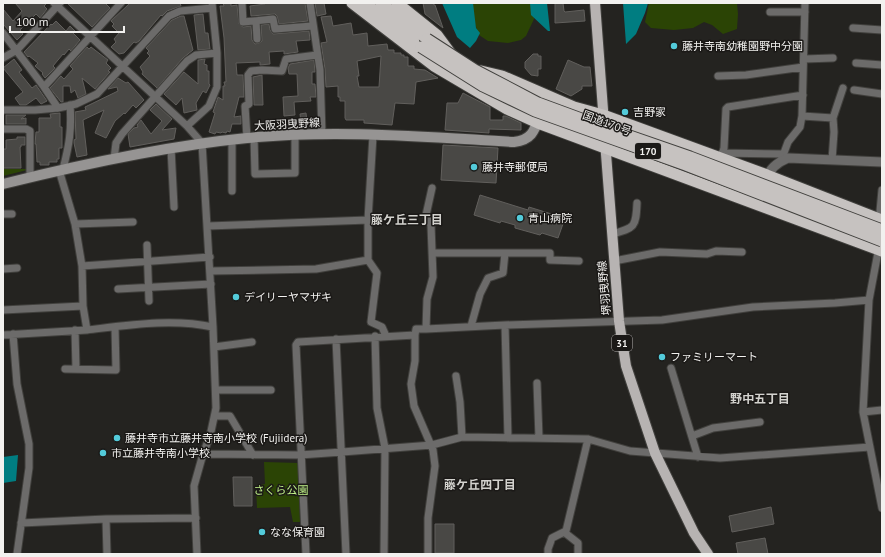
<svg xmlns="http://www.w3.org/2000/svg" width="885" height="557" viewBox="0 0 885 557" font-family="'PT Sans','Noto Sans JP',sans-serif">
  <rect width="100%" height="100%" fill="#242320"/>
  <path fill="#2b4405" d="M467,3h67l1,5 -1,11 -8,17 -5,4 -13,3 -20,-2 -9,-6z
    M649,3h88l1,11 -1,15 -14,5 -11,-9 -8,-3 -11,6 -19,2 -23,-2 -6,-6z
    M3,169h24v1l-24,6z
    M264,462l34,1 2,59h-7l-3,-15 -33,1 -1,-22 9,-2z"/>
  <path fill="#007d81" d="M442,3h31l3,25 4,5 -4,8 -6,7 -13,-11z
    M530,3h17l3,28h-2l-17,-16z
    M623,3h25l-3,10 -9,21 -10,10z
    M18,455l-2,26 -13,2v-26z"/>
  <path fill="#494845" stroke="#615f5c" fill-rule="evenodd" d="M15,3h32l-3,3 3,3 -7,9 -4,-4 -16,16 3,4 -6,6 -14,-16v-15l10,12 9,-10z
    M67,3h38l5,5 -18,19z
    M130,3h50l1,3 -14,5 -5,5 -1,-1 -22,26 -3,2 -2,-1 -10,11 -5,1 -8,-7 5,-5 -2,-3 5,-6 -7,-7 2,-2 -3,-3z
    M223,3h8v3l6,-1 2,19 4,3 8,-1 1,14 3,4 4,-1 3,-2 -1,-16 8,-1 1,6 3,4 36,-3 1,9 -14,1 2,11 -14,2v-3l-15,1 1,12 -10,1v-3l-24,1 1,12h6l1,22h-5l-5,20 7,-1v8h-9l-2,8 -3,-1 -1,2 -4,-1 -1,1 -5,-1 -1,2 -6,-2 6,-19 -2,-1 5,-15 5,3v-14h2l-1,-4h2l-2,-44 -4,-32h4z
    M265,3h40l3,18 -29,3 -2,-8 -2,-2 -24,2 -1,-10 15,-2z
    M315,3h9l2,11 -9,2z
    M423,3h10l1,2h1l8,23 -18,-14z
    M555,3h8l1,8 1,1 19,-2 1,11 -30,2z
    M203,14l2,19h3l2,16 -12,1 -4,-35z
    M181,16h3l9,34 -10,8 -26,30 -15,-14 1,-2 -3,-5 10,-11 -3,-3 2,-2 -3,-3 26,-28z
    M331,16l2,10 18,-3 2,12 14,-2 1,13 19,-2 1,6h6v3h7v2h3v2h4v9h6v3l11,1 13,8 -22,4 -2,22 -19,-1 -3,22 -28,-2v-3h-18l-1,-2v-17h-5v-4h-2v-11l-12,1 -1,-18 -4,-26 6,-1 -6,-25zM381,56l-2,31h-20l-2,-11h2l-2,-15z
    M56,21l10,10 4,-5 5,5 -2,2 7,7 -9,11 -2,-2 -5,6 -1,-1 -10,12 2,2 -10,10 -3,-4 1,-1 -8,-7 3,-3 -9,-7 -1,1 -4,-5 27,-28 1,1z
    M87,47l2,2 2,-2 17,13 -2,3 5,5 -3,3 2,1 -15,17 -13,-11 4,16 -8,4 -3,-8 -4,3 -1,-7h-7v16h-2l-11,-14 11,-12 3,3 9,-10 -3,-3z
    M533,54h5v2h3v13h-3v7l-7,-1 -6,-7v-6z
    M14,59l8,11 -3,2 13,16 4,-3 11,16 -6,3 -5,-6 -10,7h-6l-5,-7 8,-6 -20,-24z
    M205,59l-1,5 3,1v6h2v13l1,1 -4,8 -3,-2 -7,12 1,7 -13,3 -2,-15 -6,7 -12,-11 20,-22 14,12v-24z
    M314,60l1,12h-3v12h3l1,13h-6l1,4 -17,1 1,13 -11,1 -1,-19 15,-1 -1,-22h-8l-1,-6 2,-4z
    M568,60l16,7h6l2,19h-10v3l-11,7 -15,-7z
    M262,75l1,30h-9l-1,-28z
    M118,78l8,5 2,-1 16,18 -8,8 -3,-3 -8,9 -1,-1 -9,8 -9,17 -11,-5 9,-23 -21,10 4,35 -10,2 -3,-14v-3l2,-1 -1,-27 11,-2 -1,-3 33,-16 -1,-4 -9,2z
    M463,93l27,14v13h13v-4h3l15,7v7l-32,-1v4l-44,-3 2,-27h11z
    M156,104l16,15 -10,11 14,-2 -2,11 -44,8 -2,-13 6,-6 4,-1 -1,-2 4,-5 10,14 11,-13 -12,-11z
    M60,113v14h2v21h-3v11h-2v3h-8v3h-9v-3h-3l-1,-18h-1l1,-12h3v-14h12l-1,-4z
    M306,113l1,9h-6l-1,-8z
    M6,115h20l-5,4 5,-1v6h-20z
    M17,137h8v8h-4v2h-1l1,21h-18v-19h3v-9l11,-1z
    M443,145l55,3 -2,35 -55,-3z
    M480,195l48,15 1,-3 29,9v3l6,2 -6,17 -16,-5 -2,2 -25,-7v-3l-14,-4 -1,2 -26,-8z
    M233,477h19v29h-18z
    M771,507l3,17 -42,8 -3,-16z
    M435,524h19v29h-19z
    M765,538l3,16h-30l-2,-11z"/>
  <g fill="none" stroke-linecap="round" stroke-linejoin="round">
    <g stroke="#41403d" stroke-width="9">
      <path id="minor" d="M54,3l133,123 15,17 11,184 3,81 -6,28 -7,18 -9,32 3,68
        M242,3l1,19 30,-3 2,10 37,-3
        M310,3l10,67 2,64
        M770,12h35
        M256,21l1,18
        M853,28l29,2
        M3,33l41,54 14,21
        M3,58l14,-8 43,-47
        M804,59l29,-1
        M856,63l26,2
        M718,76l28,-1 57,-8
        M44,87l77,-84
        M854,90l28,4
        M3,110h32l23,-2 18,-4 21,-10 72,-78 11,-5 32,-3
        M802,116l31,2 1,14 -2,28
        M833,118l10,-30
        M187,126l22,-20 8,-19v-34l-5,-50
        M3,129h23l4,2v46
        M373,135l-5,85v40l9,13 -6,49 11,5 4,9
        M254,137l1,37 40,-1v-38
        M247,138l-2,-32 4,-2 -1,-29 3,-4 11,-1 20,1 4,-12 31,-4
        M232,140v51
        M171,148l3,59
        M722,153l62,1
        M721,158l3,-10 2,-39 2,-2 75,-12
        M114,159l2,-16 6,-9 65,-73 9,-6 21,-2
        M781,161l7,-19 12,-15 2,-11 3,-113
        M63,169c6,-23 9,-40 7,-64
        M3,214h9
        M879,222l3,-32
        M75,224l58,-2
        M208,226l160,-6
        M612,234c23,-6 24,-7 25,-31
        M147,245l2,56
        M879,247l-10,53 -6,112 19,96
        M432,253h118v7l29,1
        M614,261l46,-9 47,2 9,-3 26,1
        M82,266l128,-9
        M3,269l14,-1
        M210,271l106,-2 52,-9
        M118,289l93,-5
        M3,310l80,-4
        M505,325l3,113
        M471,326l9,-32 8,-16 15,-5 2,-20
        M426,329l1,-30 6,-22 -2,-52 -5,-10 6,-27
        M75,330l1,39
        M87,330c42,-5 85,-12 126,-3
        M13,334l4,50 12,60v24l-12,86
        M3,335l84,-5 -4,-24 -1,-40 -7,-42 -16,-54
        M415,335v26l-4,23 3,22 19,44 2,16 -7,52v36
        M375,336l2,72 8,40 -1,106
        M336,339l10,215
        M214,347l38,-5
        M671,368l27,89
        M65,369l51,1 -1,-43
        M456,376l4,26 2,35
        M537,383l2,55
        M216,390h55
        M863,412l19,-2
        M215,416h15l23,39
        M692,436l21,-8 47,-6
        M203,454l97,1 42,-3 90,-7 30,-8 126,2 42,12 90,7 150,-11
        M106,519l1,35
        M21,523l85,-4 90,-1
        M564,532l14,11v11
        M306,554l-10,-209 2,-3 117,-7 1,-6h10l79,-4 157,-5 91,-13 82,-4 34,-3
        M548,554v-5l4,-11 14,-7 22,-92"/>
    </g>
    <g stroke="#41403d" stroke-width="11">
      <path id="tertiary" d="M766,180c3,-11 12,-18 22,-22l94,4"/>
    </g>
    <g stroke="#41403d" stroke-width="12">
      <path id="secondary" d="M3,184c80,-20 162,-38 244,-46 89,-9 178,-1 267,4 17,-2 20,-10 26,-26"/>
    </g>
    <g stroke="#41403d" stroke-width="12">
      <path id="primary" d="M595,3l9,120
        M605,141l14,180 7,45 29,87 39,80 14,21"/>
    </g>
    <g stroke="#41403d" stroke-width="13">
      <path id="trunk" d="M352,3l82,63 73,43 31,14 344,128
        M365,3l49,39
        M381,3l46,36
        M397,3l40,32 14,19
        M481,71l21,5 72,31 29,8 164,60 115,45"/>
    </g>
    <use href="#minor" stroke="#6c6b6a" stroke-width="7"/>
    <use href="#tertiary" stroke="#6c6b6a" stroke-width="9"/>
    <use href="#secondary" stroke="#969493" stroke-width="10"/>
    <use href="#primary" stroke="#b7b3b2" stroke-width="10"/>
    <use href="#trunk" stroke="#c6c2c0" stroke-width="11"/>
    <g stroke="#41403d" stroke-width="13" stroke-linecap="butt">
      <path id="trunk-bridge" d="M427,39l48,31 63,33 57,21 95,33 192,73
        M421,47l62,39 52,25 151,54 196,76"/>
    </g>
    <use href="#trunk-bridge" stroke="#c6c2c0" stroke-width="11"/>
  </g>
  <g fill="#53cbda" stroke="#1b1917" stroke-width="1.5">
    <circle cx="674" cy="46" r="4"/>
    <circle cx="625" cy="112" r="4"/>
    <circle cx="474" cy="167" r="4"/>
    <circle cx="520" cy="218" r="4"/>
    <circle cx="236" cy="297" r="4"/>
    <circle cx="662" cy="357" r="4"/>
    <circle cx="117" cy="438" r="4"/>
    <circle cx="103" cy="453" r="4"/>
    <circle cx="262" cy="532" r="4"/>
  </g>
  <g text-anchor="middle" stroke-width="3" stroke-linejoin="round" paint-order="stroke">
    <g fill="#1b1917" stroke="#b2b0ae" stroke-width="1">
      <rect x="635" y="143" width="26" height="16" rx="3"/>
      <rect x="612" y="335" width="20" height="16" rx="3"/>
    </g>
    <g font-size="10" font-weight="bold" fill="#f2f1ef">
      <text x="648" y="155">170</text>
      <text x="622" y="347">31</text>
    </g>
    <g font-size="11" fill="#f2f1ef" stroke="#1b1917" text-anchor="start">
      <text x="682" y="50">藤井寺南幼稚園野中分園</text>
      <text x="633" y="116">吉野家</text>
      <text x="482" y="171">藤井寺郵便局</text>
      <text x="528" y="222">青山病院</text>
      <text x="244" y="301">デイリーヤマザキ</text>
      <text x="670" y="361">ファミリーマート</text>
      <text x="125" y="442">藤井寺市立藤井寺南小学校 (Fujiidera)</text>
      <text x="111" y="457">市立藤井寺南小学校</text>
      <text x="270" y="536">なな保育園</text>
    </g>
    <g font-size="11" fill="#f2f1ef" stroke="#1b1917">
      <text transform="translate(607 123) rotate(20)" y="4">国道170号</text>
      <text transform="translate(287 124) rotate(-3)" y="4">大阪羽曳野線</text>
      <text transform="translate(604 288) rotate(-95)" y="4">堺羽曳野線</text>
    </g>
    <g font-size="11" fill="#c0f289" stroke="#1b1917">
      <text x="281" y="494">さくら公園</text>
    </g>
    <g font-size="12" font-weight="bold" fill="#d3d2ce" stroke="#1b1917">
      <text x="407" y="224">藤ケ丘三丁目</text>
      <text x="760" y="403">野中五丁目</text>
      <text x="480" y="489">藤ケ丘四丁目</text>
    </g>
  </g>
  <rect width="885" height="557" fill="none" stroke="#f2f1ef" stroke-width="8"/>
  <path d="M10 26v6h114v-6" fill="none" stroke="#f2f1ef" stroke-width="2"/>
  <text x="16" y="26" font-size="12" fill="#f2f1ef" stroke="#1b1917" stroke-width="3" paint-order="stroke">100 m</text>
</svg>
